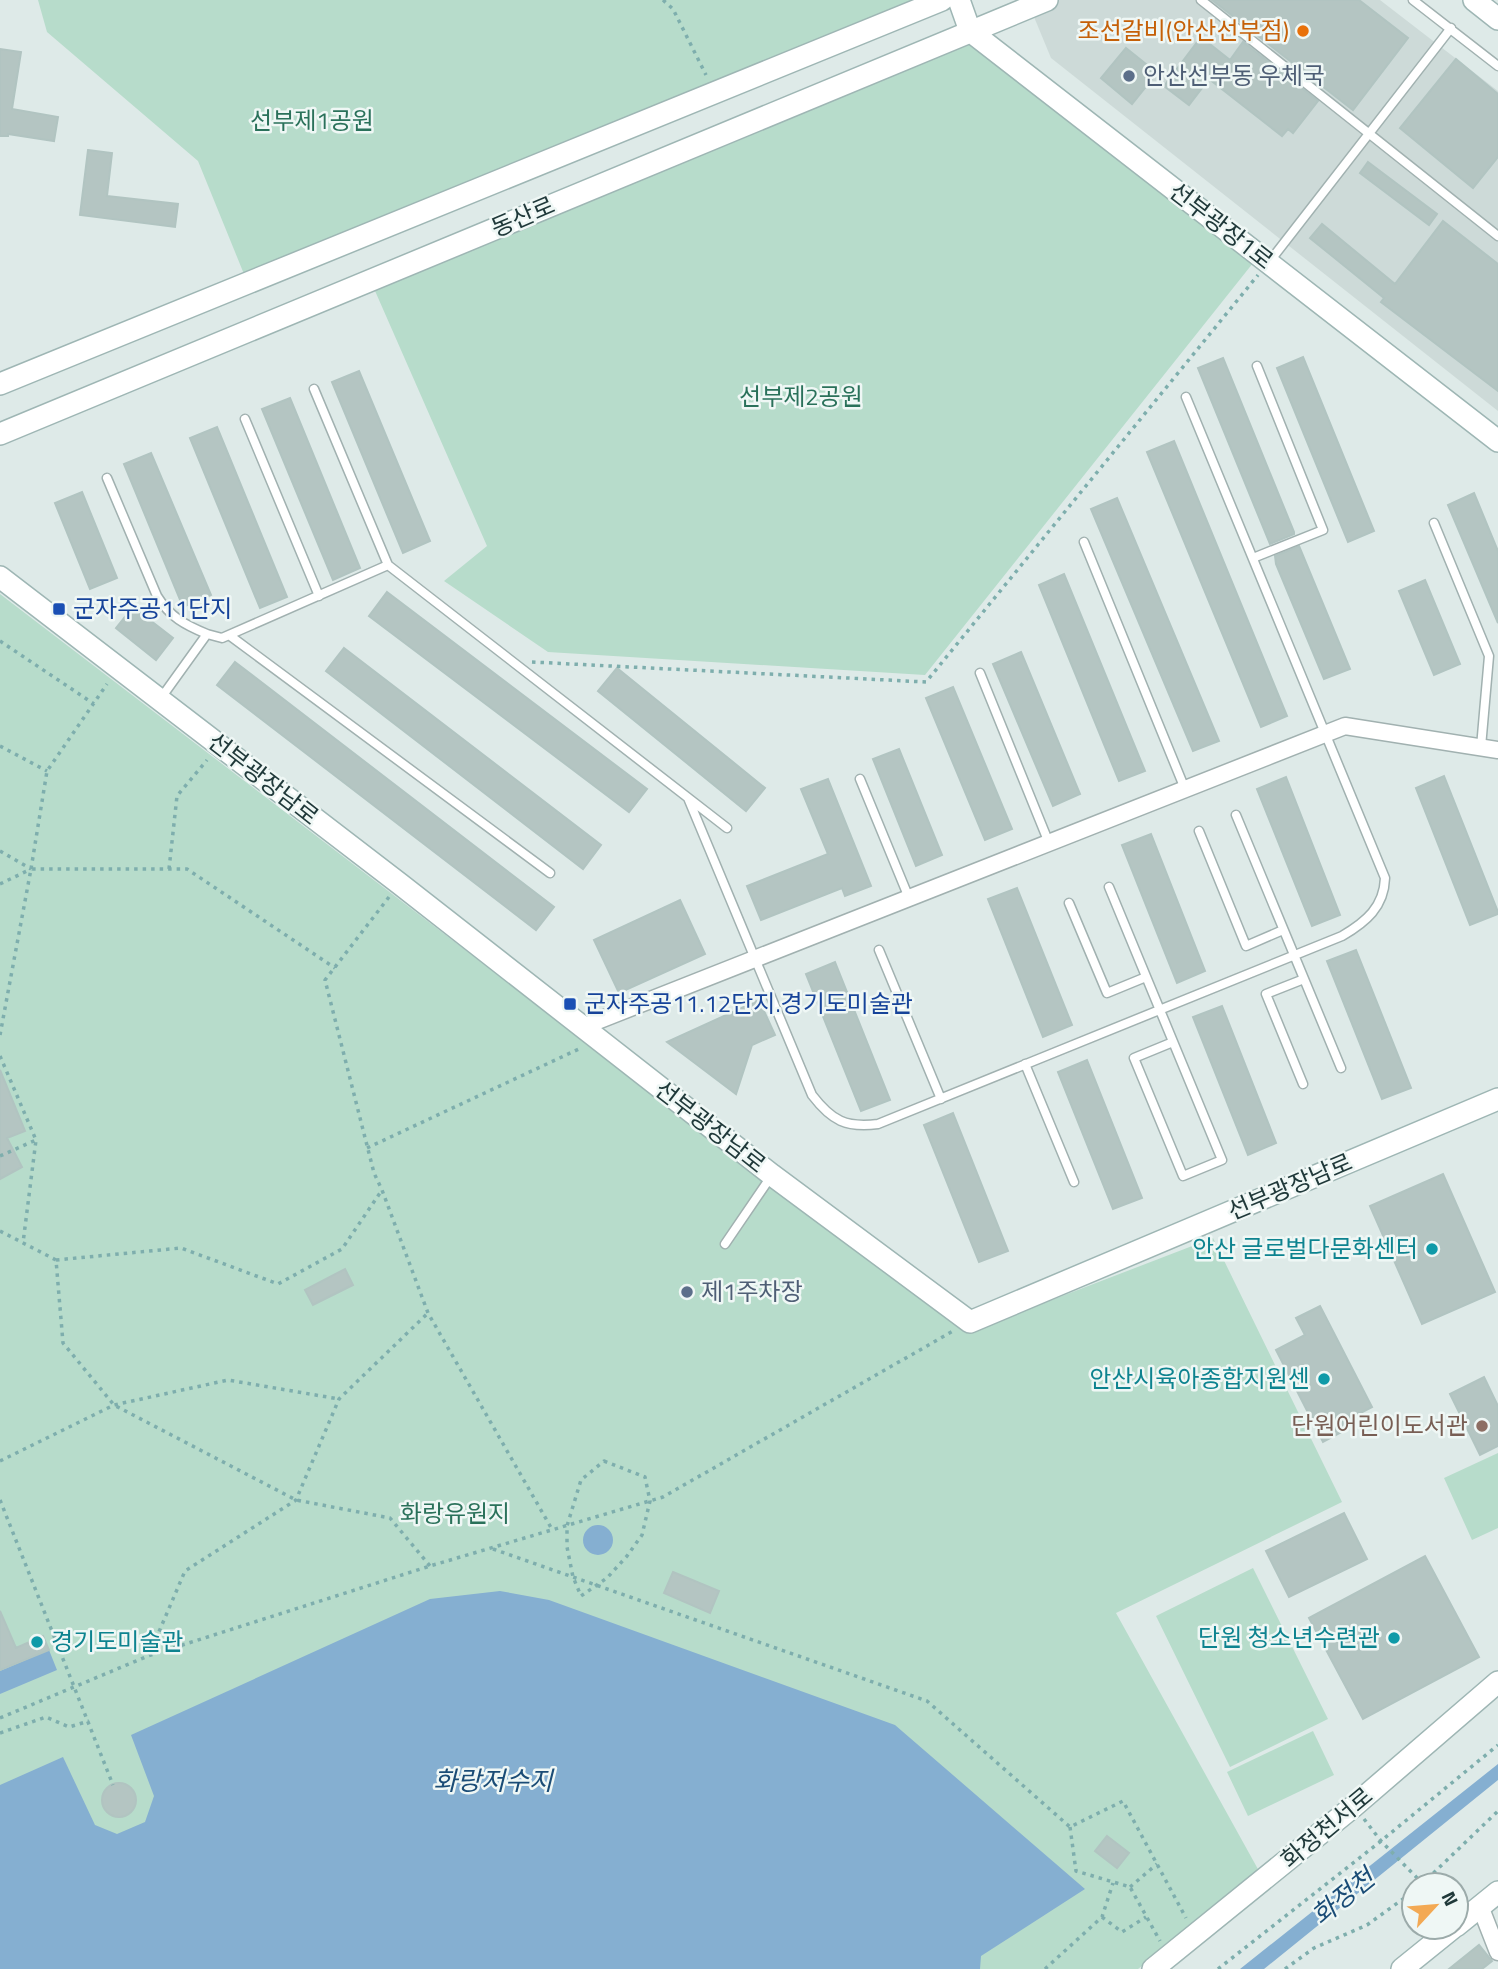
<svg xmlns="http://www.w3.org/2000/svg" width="1498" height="1969" viewBox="0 0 1498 1969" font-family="'Titillium Web','Noto Sans KR',sans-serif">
  <rect width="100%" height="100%" fill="#deeae8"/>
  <path fill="#cddad8" d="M1027,0h353l118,91v320l-447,-353z"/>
  <path fill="#b7dccb" d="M38,0h881l-673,279 -48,-118 -151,-129z
    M967,35l290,223 -332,417 -377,-23 -104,-71 43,-35 -115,-262z
    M0,594l966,739 247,-95 129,264 -226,111 143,258 -121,98h-1138z
    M1498,1453v75l-26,12 -28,-62z
    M1253,1568l75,151 -98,48 -74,-151z
    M1313,1731l21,44 -86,41 -21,-44z"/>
  <path fill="#85afd1" d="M583 1540a15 15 0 1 1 30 0a15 15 0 1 1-30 0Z
    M500,1591l49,9 346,125 190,164 -104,67 -1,13h-980v-184l63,-28 32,68 22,9 28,-12 9,-26 -23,-61 299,-136z
    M49,1650l8,20 -57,24v-23z
    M1498,1764v16l-234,189h-24z"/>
  <path fill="#b4c5c2" stroke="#b1c4c1" stroke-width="2" d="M1212,0h147l49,38 -55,72z
    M1201,37l29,23 13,-18 75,59 -25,32 -5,-4 -6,7 -73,-57 -20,26 -25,-19z
    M1126,48l31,25 -25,31 -31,-26z
    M0,49l21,3 -9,57 46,8 -4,24 -46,-7v2h-8z
    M1456,59l42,35v63l-25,31 -73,-60z
    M88,150l24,3 -5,43 71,8 -3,23 -95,-12z
    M1368,162l69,52 -8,11 -69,-52z
    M1443,221l55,43v127l-117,-89 3,-4 -74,-60 12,-14 73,60z
    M1303,357l71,174 -26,11 -71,-174z
    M1223,358l71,174v2l-24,10 -72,-176z
    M359,371l71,170 -27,12 -71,-171z
    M290,398l70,170 -27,12 -71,-171z
    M217,427l70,170 -27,11 -70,-170z
    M1174,441l113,275 -26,11 -114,-275z
    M151,453l60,142 -28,12 -59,-143z
    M82,492l35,86 -27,11 -35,-86z
    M1474,493l24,58v72l-50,-118z
    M1117,498l102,243 -26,10 -102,-242z
    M1299,546l51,123 -26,10 -48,-115 -1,-8z
    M1064,574l81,197 -26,10 -80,-196z
    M1425,580l35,84 -26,11 -35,-84z
    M387,592l260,197 -18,23 -260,-196z
    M133,607l40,31 -17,22 -40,-32z
    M344,648l257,197 -18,24 -257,-198z
    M1021,652l59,142 -27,12 -60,-142z
    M235,662l319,245 -18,23 -319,-245z
    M617,668l148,120 -19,23 -148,-120z
    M953,687l59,142 -27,11 -59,-142z
    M899,749l43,106 -26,11 -43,-107z
    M1444,776l54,136v2l-28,11 -54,-137z
    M1286,777l54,138 -28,11 -55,-137z
    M828,779l43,107 -26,10 -3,-8 -81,32 -14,-34 81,-32 -27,-65z
    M1151,834l54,137 -28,12 -55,-138z
    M1017,888l55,137 -29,12 -55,-138z
    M680,900l25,54 -86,39 -25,-53z
    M1356,950l55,138 -29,11 -55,-138z
    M835,962l55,138 -29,11 -55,-137z
    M759,1000l16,35 -23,10 -16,49 -69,-52z
    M1222,1006l54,137 -28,12 -55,-138z
    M1087,1060l55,138 -29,11 -55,-137z
    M0,1070l25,61 -18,7 15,29 -22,12z
    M953,1113l55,138 -29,11 -55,-137z
    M1443,1174l52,118 -73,32 -52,-118z
    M345,1269l8,16 -40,20 -8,-15z
    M1320,1306l52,101 -29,15 4,7 -24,13 -47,-92 29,-15 -9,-17z
    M1484,1377l14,29v40l-18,9 -30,-61z
    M1344,1513l23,46 -78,38 -23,-46z
    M1425,1556l54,101 -116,62 -54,-101z
    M673,1572l46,19 -9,22 -46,-20z
    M0,1611l16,37 27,-12 6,14 -49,20z
    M102 1800a17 17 0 1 1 34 0a17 17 0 1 1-34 0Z
    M1107,1836l22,17 -12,15 -22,-17z
    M1479,1945l13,16 -10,8h-33z"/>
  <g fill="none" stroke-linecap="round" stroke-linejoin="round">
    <g stroke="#a1b1b0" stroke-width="11">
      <path id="lane" d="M1201,0l297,236
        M1413,0l85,66
        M1270,261l181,-233
        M314,389l74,176
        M245,419l74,177
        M107,478l50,118c13,21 28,29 50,38
        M1434,523l55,133 -8,91
        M1084,542l101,247
        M1253,558l70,-28 -66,-164
        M229,635l321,238
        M980,673l69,170
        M161,698l46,-64 15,4 166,-73 339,263
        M860,779l49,119
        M688,798l124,297c20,26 34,33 66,29l464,-188c24,-14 42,-29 43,-58l-199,-481
        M1236,815l105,253
        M1199,831l47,115 37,-16
        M1109,887l113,273 -39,16 -49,-118 39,-16
        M1069,903l38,90 39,-16
        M879,950l62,149
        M1025,1064l49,118
        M1303,1084l-37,-90 38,-15
        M725,1244l47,-69"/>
    </g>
    <g stroke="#a1b1b0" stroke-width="19">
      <path id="street" d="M582,1027l763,-301 153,24
        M1480,1906l18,46"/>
    </g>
    <g stroke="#9eb6b4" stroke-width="24">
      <path id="secondary" d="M959,0l11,31 528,410
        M1474,0l24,19
        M0,384l942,-384
        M0,434l1047,-434
        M0,577l400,307 372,291 198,147 528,-223
        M1456,1926l42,-34
        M1153,1969l201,-163 144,-124
        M1402,1969l52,-42"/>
    </g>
    <path stroke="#7eaead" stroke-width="3.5" stroke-dasharray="3.5 5" stroke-linecap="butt" d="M663,0l10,9 33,66
      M0,641l94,63
      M532,662l394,20 332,-407
      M0,746l47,25
      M0,851l31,18
      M31,869l16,-98 60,-87
      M169,869l8,-73 30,-36
      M0,884l31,-15
      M389,897l-64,83 49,193 8,17 46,123 125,218
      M0,1035l31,-166h156l148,99
      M0,1056l36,84 -13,103
      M367,1148l214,-100
      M0,1156l36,-16
      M0,1231l56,29 7,83 51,62 182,95 94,18 40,48
      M56,1260l125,-12 97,36 64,-35 40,-59
      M0,1461l114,-56 114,-25 111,19
      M604,1461l41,16 5,24 -8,34 -15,21 -20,22 -26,18 -8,-19 -6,-30v-21l14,-46z
      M0,1500l113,285
      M493,1549l434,152 143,126 53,-26 63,117
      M149,1655l36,-84 111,-71 43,-101 89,-86
      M0,1718l148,-62 282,-90 233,-69 290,-166
      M0,1733l46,-16 23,10 20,-6
      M1364,1819l17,22 41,42
      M1070,1827l6,44 54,16 30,54
      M1421,1885l77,-74
      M1130,1887l27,-23
      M1102,1917l20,15 24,-15
      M1045,1969l57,-52 11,-34
      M1218,1969l163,-128 117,-96
      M1285,1969l29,-21 53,-23 47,-34"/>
    <use href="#lane" stroke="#fff" stroke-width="8"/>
    <use href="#street" stroke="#fff" stroke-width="16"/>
    <use href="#secondary" stroke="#fff" stroke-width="21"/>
  </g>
  <circle fill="#e8710a" stroke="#eff7f5" stroke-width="2.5" cx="1303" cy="31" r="7"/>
  <g fill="#5c6f8a" stroke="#eff7f5" stroke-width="2.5">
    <circle cx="1129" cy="76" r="7"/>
    <circle cx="687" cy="1292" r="7"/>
  </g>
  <g fill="#1a4fb4" stroke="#eff7f5" stroke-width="2.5">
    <rect x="52" y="602" width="14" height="14" rx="3.5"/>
    <rect x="563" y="997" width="14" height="14" rx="3.5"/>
  </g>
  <g fill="#0f9aa8" stroke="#eff7f5" stroke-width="2.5">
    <circle cx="1432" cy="1249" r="7"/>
    <circle cx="1324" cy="1379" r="7"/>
    <circle cx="1394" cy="1638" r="7"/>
    <circle cx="37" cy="1642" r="7"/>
  </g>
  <circle fill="#8d6e63" stroke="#eff7f5" stroke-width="2.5" cx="1482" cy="1426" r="7"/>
  <g text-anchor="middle" stroke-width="5" stroke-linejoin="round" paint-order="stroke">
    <g font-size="24" fill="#c56008" stroke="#eff7f5" text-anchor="end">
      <text x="1289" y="39">조선갈비(안산선부점)</text>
    </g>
    <g font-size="24" fill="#4e5e75" stroke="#eff7f5" text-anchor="start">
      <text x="1143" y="84">안산선부동 우체국</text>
      <text x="701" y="1300">제1주차장</text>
    </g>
    <g font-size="24" fill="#2a715a" stroke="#eff7f5">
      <text x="312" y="129">선부제1공원</text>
      <text x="801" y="405">선부제2공원</text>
      <text x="455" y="1522">화랑유원지</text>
    </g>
    <g font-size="24" fill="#20393a" stroke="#eff7f5">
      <text transform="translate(523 217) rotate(-23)" y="8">동산로</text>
      <text transform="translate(1221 226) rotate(38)" y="8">선부광장1로</text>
      <text transform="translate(263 779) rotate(38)" y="8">선부광장남로</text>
      <text transform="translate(710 1127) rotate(38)" y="8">선부광장남로</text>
      <text transform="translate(1290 1187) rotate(-23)" y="8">선부광장남로</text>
      <text transform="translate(1327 1828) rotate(-40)" y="8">화정천서로</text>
    </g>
    <g font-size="24" fill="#164399" stroke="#eff7f5" text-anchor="start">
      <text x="73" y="617">군자주공11단지</text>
      <text x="584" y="1012">군자주공11.12단지.경기도미술관</text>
    </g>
    <g font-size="24" fill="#0d838f" stroke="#eff7f5" text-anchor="end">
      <text x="1418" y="1257">안산 글로벌다문화센터</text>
      <text x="1310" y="1387">안산시육아종합지원센</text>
      <text x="1380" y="1646">단원 청소년수련관</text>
      <text x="51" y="1650" text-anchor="start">경기도미술관</text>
    </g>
    <g font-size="24" fill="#785e54" stroke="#eff7f5" text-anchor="end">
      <text x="1468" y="1434">단원어린이도서관</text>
    </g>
    <g font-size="26" font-style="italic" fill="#1a4c76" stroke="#eff7f5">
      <text x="493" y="1790">화랑저수지</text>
      <text transform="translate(1343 1897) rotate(-39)" y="9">화정천</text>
    </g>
  </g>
  <g transform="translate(1435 1906) rotate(64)"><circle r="33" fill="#eff7f5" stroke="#9cabaa" stroke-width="2"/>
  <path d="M0-5L12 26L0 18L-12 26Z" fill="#f3a954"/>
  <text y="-10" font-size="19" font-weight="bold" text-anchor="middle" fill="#20393a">N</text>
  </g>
</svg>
